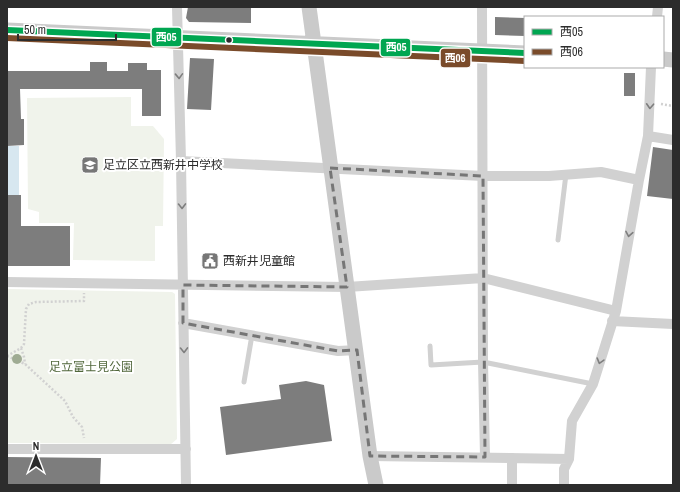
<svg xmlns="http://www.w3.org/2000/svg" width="680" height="492" viewBox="0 0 680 492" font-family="'Archivo Narrow','Noto Sans JP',sans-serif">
  <rect width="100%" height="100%" fill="#fff"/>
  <path fill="#f0f3eb" d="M131,97v29h22l11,13 -1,87h-8v35l-82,-1 1,-37h-35v-11l-11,-3 -1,-111z
    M7,289l165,3 3,2 2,145 -6,5 -164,-1z"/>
  <path fill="#d7e7f0" d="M7,146h12v49h-12z"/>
  <path fill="#7d7d7d" d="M188,7h63v16l-62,-1 -3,-4z
    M495,17l30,1v18l-30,-1z
    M190,58l24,1 -3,51 -24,-1z
    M90,62h17v9h21v-8h19v7h14v46h-19v-27h-122l1,30h3v26l-17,1v-75h83z
    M624,73h11v23h-11z
    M653,147l20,3v49l-26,-3z
    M7,195h14v31h49v40h-63z
    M306,381l18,4 8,56 -106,14 -6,-48 61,-8 -2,-14z
    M7,457l94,1 -1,27h-93z"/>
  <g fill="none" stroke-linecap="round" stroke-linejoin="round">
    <path stroke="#d1d1d1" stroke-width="2.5" stroke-dasharray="2 2" stroke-linecap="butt" d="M661,104l12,2
      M21,348l3,9 1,7
      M7,356l14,-8 3,-4 2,-35 3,-5 7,-2 48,-1v-8
      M7,356l18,8 40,37 8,16 9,10 2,11"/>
    <path stroke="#d1d1d1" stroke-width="5" d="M558,240l8,-66
      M430,346l1,19 52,-3 110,22
      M244,382l8,-47"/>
    <path stroke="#d1d1d1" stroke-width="10" d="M177,7l4,154 5,324
      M482,7l1,355 2,95
      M657,17l1,-10
      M648,136l25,4
      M181,161l302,15h66l52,-4 38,8
      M7,282l340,5 136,-9 133,33
      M612,321l61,3
      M183,323l155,28 19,-1
      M7,449h179
      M370,456l199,3
      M512,458v27
      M564,485v-16l5,-10 3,-38 21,-37 23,-73 23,-131 9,-44 3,-69"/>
    <path stroke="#cacaca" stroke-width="15" d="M309,7l61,449 6,29
      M7,30l518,23
      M663,59l10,1"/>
    <g stroke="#fff" stroke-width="9">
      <path id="bus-1" d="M7,30l518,23"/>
    </g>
    <g stroke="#fff" stroke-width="9">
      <path id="bus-2" d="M7,38l518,23"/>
    </g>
    <use href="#bus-1" stroke="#00a651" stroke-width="6"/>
    <use href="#bus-2" stroke="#7a4b2a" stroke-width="6"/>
  </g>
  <circle fill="#9fab93" cx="17" cy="359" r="5"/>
  <defs><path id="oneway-chevron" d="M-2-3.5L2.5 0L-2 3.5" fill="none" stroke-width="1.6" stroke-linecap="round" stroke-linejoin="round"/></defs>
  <g stroke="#7e7e7e">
    <use href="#oneway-chevron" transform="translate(179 76) rotate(88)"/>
    <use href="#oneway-chevron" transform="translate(650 106) rotate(93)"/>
    <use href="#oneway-chevron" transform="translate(182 206) rotate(89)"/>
    <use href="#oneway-chevron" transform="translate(629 234) rotate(100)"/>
    <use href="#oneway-chevron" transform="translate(184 350) rotate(89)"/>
    <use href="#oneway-chevron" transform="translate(600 361) rotate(106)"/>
  </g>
  <path fill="none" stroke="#767676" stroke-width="3" stroke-dasharray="8 5" stroke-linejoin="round" d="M330,168l153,8 2,281 -115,-1 -13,-106 -19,1 -155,-28v-38l164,2z"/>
  <defs>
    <g id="school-square" transform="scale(0.9)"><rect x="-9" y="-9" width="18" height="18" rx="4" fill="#767676" stroke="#fff"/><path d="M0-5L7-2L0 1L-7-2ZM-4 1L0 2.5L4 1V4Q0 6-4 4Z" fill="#fff"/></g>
    <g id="civic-square" transform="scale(0.9)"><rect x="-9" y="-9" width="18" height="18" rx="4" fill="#767676" stroke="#fff"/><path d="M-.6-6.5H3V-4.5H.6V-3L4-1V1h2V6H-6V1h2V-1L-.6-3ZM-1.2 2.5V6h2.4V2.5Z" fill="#fff"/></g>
  </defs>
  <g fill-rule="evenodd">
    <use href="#school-square" x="90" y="165"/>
    <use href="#civic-square" x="210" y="261"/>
  </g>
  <circle fill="#2c2c2c" stroke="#fff" stroke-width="1.5" cx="229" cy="40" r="3.5"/>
  <g text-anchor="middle" stroke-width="4" stroke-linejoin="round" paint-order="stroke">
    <g font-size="12" fill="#2c2c2c" stroke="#fff" text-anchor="start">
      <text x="103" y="169">足立区立西新井中学校</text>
      <text x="223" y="265">西新井児童館</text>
    </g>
    <g font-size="12" fill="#51673b" stroke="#fff">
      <text x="91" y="371">足立富士見公園</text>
    </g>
  </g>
  <g stroke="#fff" stroke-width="1.5">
    <rect x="151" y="27" width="31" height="20" rx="4" fill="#00a651"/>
    <rect x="380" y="38" width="31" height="19" rx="4" fill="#00a651"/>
    <rect x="440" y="48" width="31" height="20" rx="4" fill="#7a4b2a"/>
  </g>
  <g font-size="11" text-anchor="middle" font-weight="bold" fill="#fff">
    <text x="166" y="41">西05</text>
    <text x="396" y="51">西05</text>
    <text x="455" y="62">西06</text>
  </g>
  <rect width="680" height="492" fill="none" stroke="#2c2c2c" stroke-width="16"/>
  <rect x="524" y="16" width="140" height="52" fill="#ffffff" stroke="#ababab"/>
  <rect x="532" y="29" width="20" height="6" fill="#00a651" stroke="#ababab"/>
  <text x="560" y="36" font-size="12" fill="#2c2c2c">西05</text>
  <rect x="532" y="49" width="20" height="6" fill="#7a4b2a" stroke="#ababab"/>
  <text x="560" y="56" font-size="12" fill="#2c2c2c">西06</text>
  <g transform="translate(36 456)" stroke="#ffffff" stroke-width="3" paint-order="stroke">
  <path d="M0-3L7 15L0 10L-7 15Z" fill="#2c2c2c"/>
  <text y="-6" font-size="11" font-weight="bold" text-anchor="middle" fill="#2c2c2c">N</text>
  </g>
  <path d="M18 34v6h98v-6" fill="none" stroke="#2c2c2c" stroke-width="2"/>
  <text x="24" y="34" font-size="12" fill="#2c2c2c" stroke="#ffffff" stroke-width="3" paint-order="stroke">50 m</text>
</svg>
